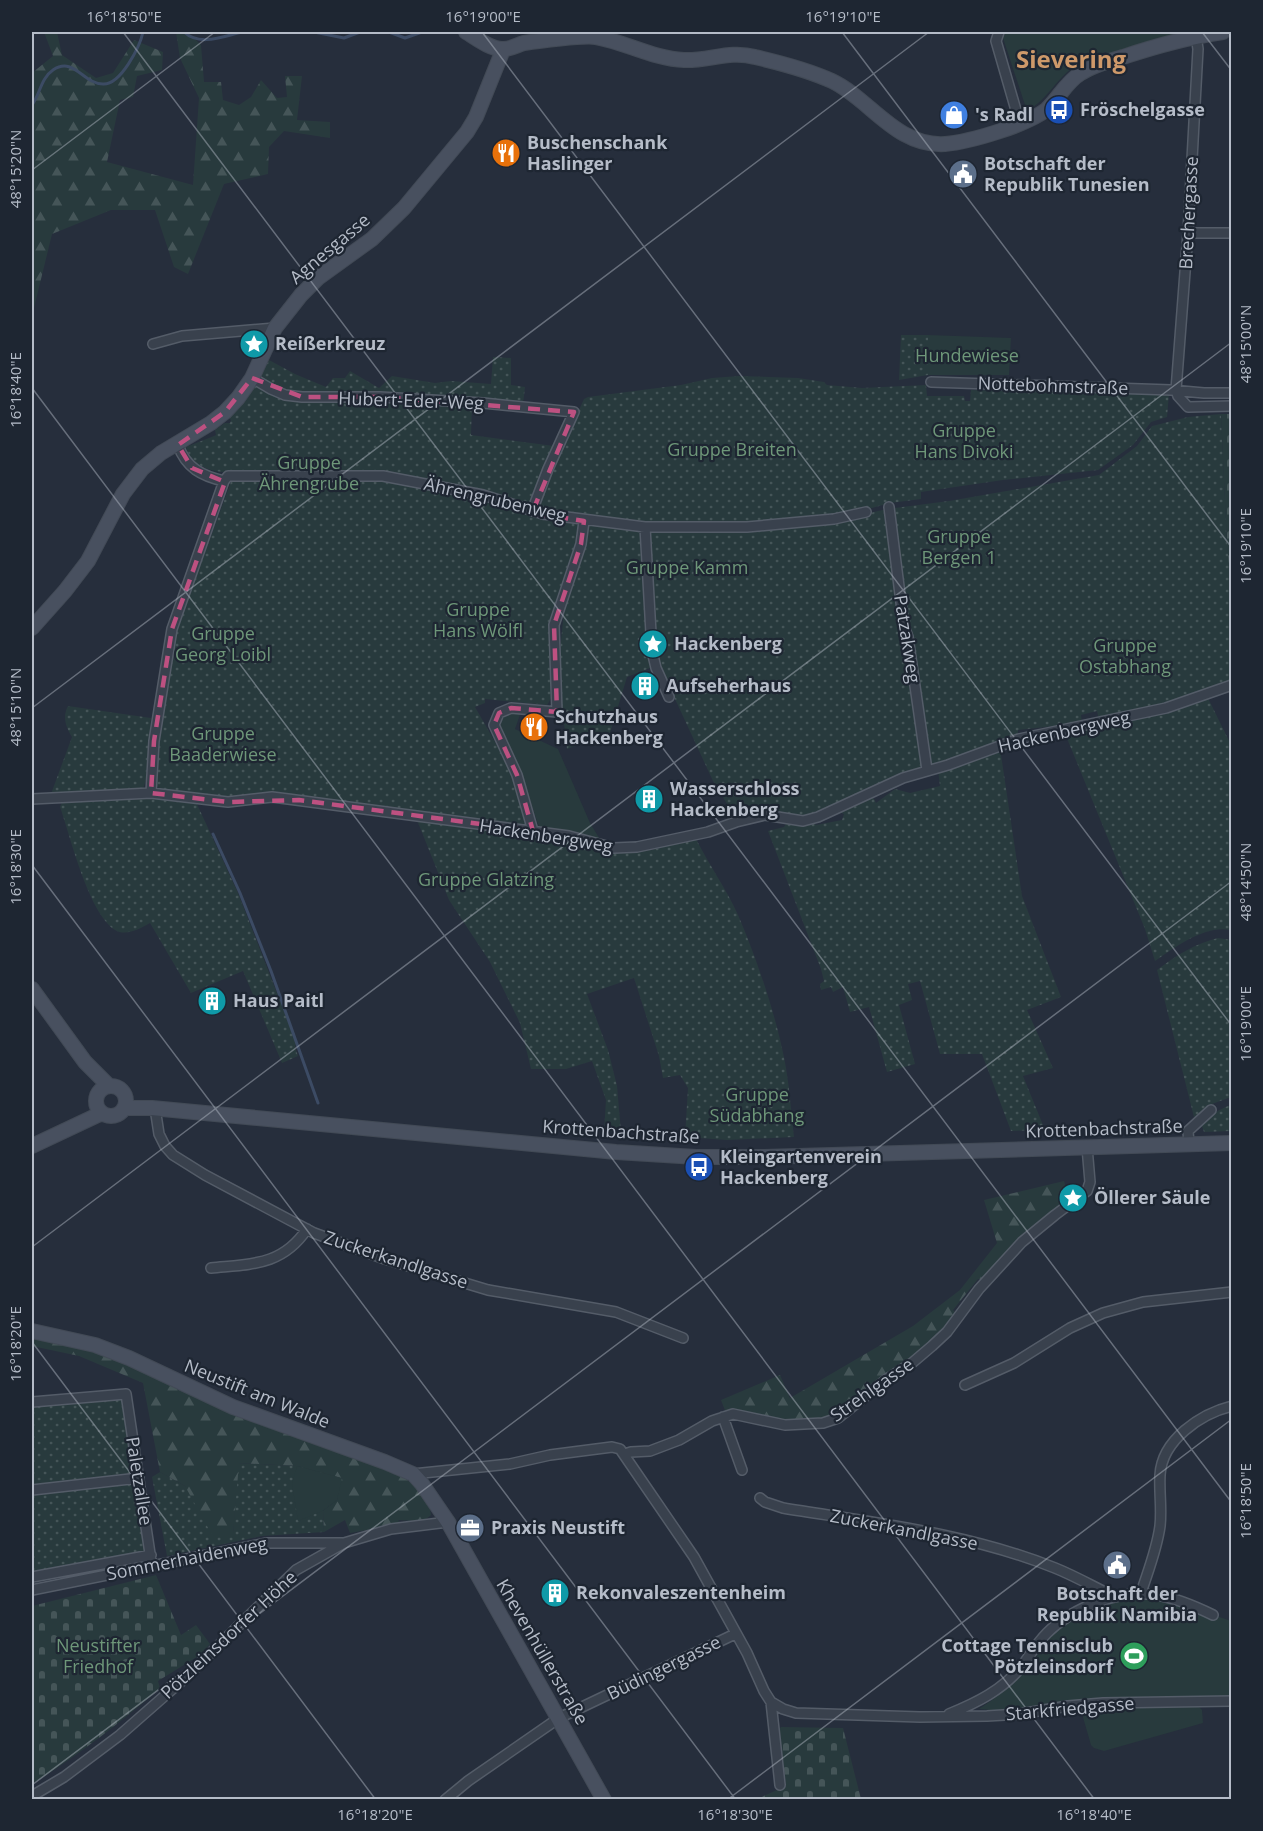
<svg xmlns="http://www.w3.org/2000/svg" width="1263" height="1831" viewBox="0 0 1263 1831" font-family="'Open Sans',sans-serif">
  <defs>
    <pattern id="grass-dots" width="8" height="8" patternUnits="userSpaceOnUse" patternTransform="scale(1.5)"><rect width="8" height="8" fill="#283a3d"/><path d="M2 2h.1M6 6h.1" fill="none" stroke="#455558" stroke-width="1.8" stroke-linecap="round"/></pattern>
    <pattern id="forest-firs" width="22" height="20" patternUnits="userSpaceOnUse" patternTransform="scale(1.5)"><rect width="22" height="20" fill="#283a3d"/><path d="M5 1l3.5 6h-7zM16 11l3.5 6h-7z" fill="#455558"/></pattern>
    <pattern id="cemetery-stones" width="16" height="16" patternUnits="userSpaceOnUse" patternTransform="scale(1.5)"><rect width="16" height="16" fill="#283a3d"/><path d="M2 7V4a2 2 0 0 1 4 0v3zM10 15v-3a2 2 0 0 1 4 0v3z" fill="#455558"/></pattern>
  </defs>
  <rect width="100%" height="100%" fill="#262e3c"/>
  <path fill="url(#grass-dots)" d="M901,335h27v40l-29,5z
    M493,357l18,1v27l14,2 -2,17 -51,1 -1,30 83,11 -23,60 -75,-13 95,27 87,9 2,5 6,102 4,32 -23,9 -17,56 -43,16 -9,-77 10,-103c-11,32 -21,62 -18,96 1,17 8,25 -3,40l-62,-6v4l-10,4 27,47 11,24 13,45 -2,4 -254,-35 -43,6 -67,-8 -5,-7 4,-45 17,-107 24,-72 3,-1 29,-79v-6c-20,-2 -39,-4 -46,-26l28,-11 2,-1 -1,-5 10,-7h5l1,-3 -2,-2 23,-27 17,-31 26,14 31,13 7,-9h12l5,-7 29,17 13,-12 43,7 16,-2 40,3z
    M739,376l59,2 26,4 3,3 35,3 64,-3 1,11h37l1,5h5l1,-11 36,1 1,-3 90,4v2h71l-2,23 -16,5 -18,23 -35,25 -95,10 -82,12v7l-31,4 -47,13 -86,7 -106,1 -23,-3 -1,-2 -75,-5 -14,-6 11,-32 35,-77 4,-2 93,-12 31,-7z
    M1221,414l6,131 5,40 -1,97 -62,23 -70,14 -2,-8 -16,4 1,8 -64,7v5l-18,13 22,148 39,101 -34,13 26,58 -30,8 22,54 -34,1 -29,-77h-42l-20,-73 -12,3 4,16 -13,5 16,59 -28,8 -18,-65 -19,5 -7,-25 -10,5 -2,-5 -10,3 -1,-6 4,-3 -3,-12 -53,-138 16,-4 2,-3 8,1 18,-4 4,4 26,-5 2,-6 -7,-3 35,-16 4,8 19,-14 15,4 30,-7 -2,-16 -105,36 -2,-1 -27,12h-69l-22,-36 -56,-121 -8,-96 1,-34h78v3l16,-1 1,-3 90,-5v-3l52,-12 62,-8 150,-26 38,-29 15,-20 36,-9z
    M1207,696l24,49v185c-26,-5 -54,16 -76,31l-10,-32 -81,-198 49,-7z
    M68,706l83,12 -5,62 -3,9 -92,5 21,-57c-6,-10 -10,-20 -4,-31z
    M165,798l31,4 42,91 58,149 -1,6 3,8 -16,7 -39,-92 -52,22 -41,-70c-9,5 -24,14 -35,7 -27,-18 -44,-92 -55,-123l2,-5z
    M417,820l95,14 58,5 43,13 10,1 28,-3 45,-11c13,26 30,49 42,76 19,44 40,106 48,153 4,23 5,46 8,69l-67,3 -42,-3 3,-49 -8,-13 -17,3 -4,-22 -25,-78 -47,16 21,56 9,36 4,46h-17l2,-32 -14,-39 -26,8h-35l-11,-46 -30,-61 -41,-62z
    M1218,938l13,2v157l-19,7 -18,13 -37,-147c20,-15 37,-26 61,-32z
    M1231,1105v26l-27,1 -2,-6c6,-11 18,-17 29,-21z
    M130,1391l24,164 -122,24v-181z
    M238,1463l59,3 45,12 -5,22 -14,11 1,21 -62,4 -95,20 -15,-79 8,-5 25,14 48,48z"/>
  <path fill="url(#forest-firs)" d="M44,32h13l5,23 34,23 17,-5 21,-33 29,12 -1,18 -25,6 -4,21 -13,3 -13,62 86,23 6,-87 -19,-40 -4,-26h12l13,13 3,37h17l2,18 16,5 12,-8 10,-17 16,18 10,-1 -2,-21h17l-5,44 33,2v16l-46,-7 -15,16 -1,27 -44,10 -36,90 -14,-7 -19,-57h-44l-59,24 -20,82v-78l1,-8 -1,-1v-156l21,-17z
    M1064,1181l4,15 -4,9 -80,75 -6,-1 -25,31 6,6 -19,20 -102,80c-37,13 -75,3 -112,-3l-5,-13 59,-25 10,23 123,-72 47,-36 37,-47 -13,-43z
    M32,1337l68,13 95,47 205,78c14,9 30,23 31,40 -9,9 -21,5 -33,5l4,4 -52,9 -5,-13 -21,12 -1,-21 14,-11 4,-22 -44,-12 -58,-3 -6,72h-21l-27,-49 -25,-14 -17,-89 -64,-27 -47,-10z"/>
  <path fill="url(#cemetery-stones)" d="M1221,414h10v171l-4,-40z
    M156,1575l25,60 15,-10 14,19 -10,11 -42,26 2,7c-41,36 -83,68 -128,96v-178z
    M781,1727l62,1 18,71 -106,1 31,-14 -7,-56z"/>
  <path fill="#283a3d" d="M1006,32h170v2l-69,20 -1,-2 -8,2v3c-9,3 -19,5 -26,11 -18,14 -24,31 -45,43l-24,-73z
    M928,335l83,3 -2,37h-81z
    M512,712h9l-6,17 43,20 32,74 11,18 -62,-14 -17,-51 -20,-43 -2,-11 5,-7z
    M297,1466l45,12 -5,22 -15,11 -24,10 -6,-37z
    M1139,1596l43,8 49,17v77l-147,1 -72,13 -33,-3c17,-11 33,-23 47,-38 7,-8 12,-18 19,-27 22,-29 59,-43 94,-48z
    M1198,1706l4,4 1,13 -99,28 -10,-3 -3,-3 -11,-38z"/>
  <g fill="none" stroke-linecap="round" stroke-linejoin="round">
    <path stroke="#3c4b64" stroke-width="3" d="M184,32c16,15 40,4 58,0
      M314,32l30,6 16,-6
      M389,32l16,6 17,-6
      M32,105c8,-11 9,-27 21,-35 21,-14 30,14 50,14 18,1 37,-38 40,-52
      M213,834l27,59 31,78 47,132"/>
    <g stroke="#545c68" stroke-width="12">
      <path id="street" d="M999,32l-3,9 24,83
        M1194,33l2,3 2,13 -10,184 -12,157 2,6 10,11 44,-1
        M1188,233h44
        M153,344l29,-8 93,-8
        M252,378l19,11 14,6 17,2h78l103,6 91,9 -26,57 -16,42
        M931,382l240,8 33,3h28
        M178,445c8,23 24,31 46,36
        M224,481l4,-5h155l100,19 60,19 102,13h102l87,-8 32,-7
        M889,507l15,119 4,11 19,133
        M645,527l7,124 4,17 13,29
        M151,793l3,-52 18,-112 52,-148
        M32,799l119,-6 77,9 44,-5 16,2 281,37 45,12 23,-1 71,-15 28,-10 29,-7 38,6 15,-4 85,-39 45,-13 71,-26 147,-31 66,-23
        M533,831l-16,-56 -23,-50 5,-12 12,-5 46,4 -3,-87 27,-81 3,-23
        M155,1108l4,26 6,12 8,9 32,20 109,58 71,26 103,31 128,22 67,26
        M1189,1144l-1,-13 23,-21
        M211,1268c40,-4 71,-2 96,-39
        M965,1385l49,-22 56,-35 33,-15 40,-11 89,-10
        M32,1402l94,-8 26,173
        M723,1417l19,53
        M625,1454l6,-2 19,-1 29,-11 33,-19 21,-7 52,11 38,-2 15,-5 49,-39 25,-16 20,-17 15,-14 32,-43 43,-47 33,-27 32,-24 3,-9 -3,-35
        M413,1474l97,-10 40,-9 62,-8 8,2 74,108 53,96 17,38 7,11 12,7 13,4 124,4 67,-1 33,-2 48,-8 35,-3 129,-2
        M32,1490l107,-12
        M760,1498l5,4 18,6c92,15 185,25 272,60 20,8 39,19 58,28
        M32,1577l119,-22
        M32,1590l235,-47h75
        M1141,1593c7,-22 16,-44 19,-67 2,-17 -1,-34 0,-51 2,-35 40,-61 72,-69
        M771,1702l9,83
        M949,1714c27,-11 54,-24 73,-48 8,-11 15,-23 25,-33 14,-14 32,-24 51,-31 43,-16 74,-7 115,13
        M32,1796l32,-19 56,-42 65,-57 111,-108 48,-27 47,-14 57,-7
        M445,1800l23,-19 91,-63 176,-84"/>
    </g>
    <g stroke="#424a56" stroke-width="16">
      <path id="secondary" d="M466,32c10,6 24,17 36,17 7,1 15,-4 22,-6 13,-2 60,-8 72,-6 29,5 58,22 88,23 25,1 46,-10 71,-3 26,6 53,13 77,24 38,18 64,66 113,63 24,-2 83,-19 102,-35 12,-11 19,-27 34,-36 12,-8 28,-12 42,-16 33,-11 66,-20 100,-25
        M32,628l33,-37 23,-30 35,-67 19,-25 19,-16 50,-30 14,-11 13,-14 14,-20 23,-50 26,-33 17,-17 54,-39 32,-31 63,-76 9,-15 27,-67
        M32,989l53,73 24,24
        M96 1101a15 15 0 1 1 30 0a15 15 0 1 1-30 0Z
        M124,1108h28l464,44 80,5h68l468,-14
        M32,1146l70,-33
        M32,1331l63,14 34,13 104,49 152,55 28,12 9,10 26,38 156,278"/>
    </g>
    <use href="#street" stroke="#39414d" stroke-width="9"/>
    <use href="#secondary" stroke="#48505f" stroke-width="14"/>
  </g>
  <path fill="none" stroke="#bd5181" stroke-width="4.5" stroke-dasharray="12 8" stroke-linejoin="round" d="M252,378l50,19h78l194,15 -42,101 52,8 -3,23 -27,81 3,87 -46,-4 -12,5 -5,12 23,50 16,56 -234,-31 -71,2 -77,-9 3,-52 18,-112 53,-147 -33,-14 -14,-23 47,-33z"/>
  <path fill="none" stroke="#b5bcc8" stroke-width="1.5" stroke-opacity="0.45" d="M123,32l1109,1471M482,32l750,994M842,32l390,516M1202,32l30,39M32,170l183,-138M32,388l1063,1412M32,708l897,-676M32,865l704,935M32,1247l1200,-905M32,1342l344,458M32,1785l1200,-904M727,1800l505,-381"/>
  <defs>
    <g id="bus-disc" transform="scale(1.5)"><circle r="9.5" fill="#1a4fb4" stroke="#1e2632"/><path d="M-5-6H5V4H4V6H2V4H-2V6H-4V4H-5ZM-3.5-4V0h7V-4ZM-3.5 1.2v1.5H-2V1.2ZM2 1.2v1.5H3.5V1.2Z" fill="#fff"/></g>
    <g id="shop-disc" transform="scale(1.5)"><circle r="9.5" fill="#3f7fe0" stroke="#1e2632"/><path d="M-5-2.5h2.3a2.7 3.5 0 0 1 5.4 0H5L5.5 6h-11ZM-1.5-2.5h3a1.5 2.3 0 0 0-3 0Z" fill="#fff"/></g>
    <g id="restaurant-disc" transform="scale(1.5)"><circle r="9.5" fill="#e8710a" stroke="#1e2632"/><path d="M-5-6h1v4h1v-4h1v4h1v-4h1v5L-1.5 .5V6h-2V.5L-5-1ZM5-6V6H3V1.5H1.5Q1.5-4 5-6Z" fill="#fff"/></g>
    <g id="civic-disc" transform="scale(1.5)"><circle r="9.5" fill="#5c6f8a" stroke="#1e2632"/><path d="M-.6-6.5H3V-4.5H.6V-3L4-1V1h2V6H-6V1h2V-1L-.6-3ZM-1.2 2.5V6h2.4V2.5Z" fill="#fff"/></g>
    <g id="sight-disc" transform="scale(1.5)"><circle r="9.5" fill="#0f9aa8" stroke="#1e2632"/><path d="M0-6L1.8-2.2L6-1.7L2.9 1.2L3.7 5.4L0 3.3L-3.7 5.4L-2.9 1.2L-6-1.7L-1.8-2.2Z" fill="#fff"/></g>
    <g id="building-disc" transform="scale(1.5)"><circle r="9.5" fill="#0f9aa8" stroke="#1e2632"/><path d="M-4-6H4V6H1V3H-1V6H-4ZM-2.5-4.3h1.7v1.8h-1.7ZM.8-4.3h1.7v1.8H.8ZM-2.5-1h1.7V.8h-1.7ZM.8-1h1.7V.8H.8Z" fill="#fff"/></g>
    <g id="office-disc" transform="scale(1.5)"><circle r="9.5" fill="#5c6f8a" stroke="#1e2632"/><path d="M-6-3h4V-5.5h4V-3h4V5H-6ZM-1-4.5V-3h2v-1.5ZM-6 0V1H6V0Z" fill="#fff"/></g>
    <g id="stadium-disc" transform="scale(1.5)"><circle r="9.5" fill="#2e9e5b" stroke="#1e2632"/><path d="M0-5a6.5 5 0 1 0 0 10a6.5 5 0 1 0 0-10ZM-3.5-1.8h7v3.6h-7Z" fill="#fff"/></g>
  </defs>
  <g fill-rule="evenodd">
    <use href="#bus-disc" x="1059" y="110"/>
    <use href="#shop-disc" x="954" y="115"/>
    <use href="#restaurant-disc" x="506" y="153"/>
    <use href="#civic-disc" x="963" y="174"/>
    <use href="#sight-disc" x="254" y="344"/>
    <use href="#sight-disc" x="653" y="644"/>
    <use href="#building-disc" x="645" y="686"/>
    <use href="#restaurant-disc" x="534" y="727"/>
    <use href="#building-disc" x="649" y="799"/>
    <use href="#building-disc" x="212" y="1001"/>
    <use href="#bus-disc" x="699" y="1167"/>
    <use href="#sight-disc" x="1073" y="1198"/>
    <use href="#office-disc" x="470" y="1528"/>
    <use href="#civic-disc" x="1117" y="1565"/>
    <use href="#building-disc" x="555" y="1593"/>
    <use href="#stadium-disc" x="1134" y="1656"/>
  </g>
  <g text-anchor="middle" stroke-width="4.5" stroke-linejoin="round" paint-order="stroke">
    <g font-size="18" font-weight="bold" fill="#b5bcc8" stroke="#1e2632" text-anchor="start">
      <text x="1080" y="116">Fröschelgasse</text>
      <text x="975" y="121">'s Radl</text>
      <text x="527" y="149">Buschenschank<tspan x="527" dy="21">Haslinger</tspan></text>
      <text x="984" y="170">Botschaft der<tspan x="984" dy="21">Republik Tunesien</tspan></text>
      <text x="275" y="350">Reißerkreuz</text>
      <text x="674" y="650">Hackenberg</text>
      <text x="666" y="692">Aufseherhaus</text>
      <text x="555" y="723">Schutzhaus<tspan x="555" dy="21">Hackenberg</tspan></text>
      <text x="670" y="795">Wasserschloss<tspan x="670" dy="21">Hackenberg</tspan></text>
      <text x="233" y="1007">Haus Paitl</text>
      <text x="720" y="1163">Kleingartenverein<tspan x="720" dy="21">Hackenberg</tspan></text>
      <text x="1094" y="1204">Öllerer Säule</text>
      <text x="491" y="1534">Praxis Neustift</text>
      <text x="576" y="1599">Rekonvaleszentenheim</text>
      <text x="1117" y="1600" text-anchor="middle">Botschaft der<tspan x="1117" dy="21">Republik Namibia</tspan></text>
      <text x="1113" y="1652" text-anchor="end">Cottage Tennisclub<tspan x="1113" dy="21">Pötzleinsdorf</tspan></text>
    </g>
    <g font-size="18" fill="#b5bcc8" stroke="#1e2632">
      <text transform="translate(1189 213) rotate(-87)" y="6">Brechergasse</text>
      <text transform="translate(330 249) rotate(-40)" y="6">Agnesgasse</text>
      <text transform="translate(1053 386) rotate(2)" y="6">Nottebohmstraße</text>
      <text transform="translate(411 401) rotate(2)" y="6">Hubert-Eder-Weg</text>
      <text transform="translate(495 500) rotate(13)" y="6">Ährengrubenweg</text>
      <text transform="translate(907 639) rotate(81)" y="6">Patzakweg</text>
      <text transform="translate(1064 732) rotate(-13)" y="6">Hackenbergweg</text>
      <text transform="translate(546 836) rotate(9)" y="6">Hackenbergweg</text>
      <text transform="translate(1104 1129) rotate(-2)" y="6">Krottenbachstraße</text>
      <text transform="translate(621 1132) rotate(4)" y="6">Krottenbachstraße</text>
      <text transform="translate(396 1260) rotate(18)" y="6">Zuckerkandlgasse</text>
      <text transform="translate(872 1390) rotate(-35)" y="6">Strehlgasse</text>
      <text transform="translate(257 1394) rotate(22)" y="6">Neustift am Walde</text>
      <text transform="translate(139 1481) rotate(81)" y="6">Paletzallee</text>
      <text transform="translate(904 1530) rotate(11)" y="6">Zuckerkandlgasse</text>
      <text transform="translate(187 1559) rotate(-11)" y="6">Sommerhaidenweg</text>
      <text transform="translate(229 1635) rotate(-43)" y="6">Pötzleinsdorfer Höhe</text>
      <text transform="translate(542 1652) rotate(60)" y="6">Khevenhüllerstraße</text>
      <text transform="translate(664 1668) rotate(-26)" y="6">Büdingergasse</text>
      <text transform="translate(1070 1709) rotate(-5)" y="6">Starkfriedgasse</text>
    </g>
    <g font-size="18" fill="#6e9779" stroke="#1e2632">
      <text x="967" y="362">Hundewiese</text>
      <text x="964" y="437">Gruppe<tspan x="964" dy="21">Hans Divoki</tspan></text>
      <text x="732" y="456">Gruppe Breiten</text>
      <text x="309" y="469">Gruppe<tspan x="309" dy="21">Ährengrube</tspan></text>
      <text x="959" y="543">Gruppe<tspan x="959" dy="21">Bergen 1</tspan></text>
      <text x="687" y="574">Gruppe Kamm</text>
      <text x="478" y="616">Gruppe<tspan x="478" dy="21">Hans Wölfl</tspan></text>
      <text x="223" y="640">Gruppe<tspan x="223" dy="21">Georg Loibl</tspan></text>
      <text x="1125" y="652">Gruppe<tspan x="1125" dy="21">Ostabhang</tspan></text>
      <text x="223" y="740">Gruppe<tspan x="223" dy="21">Baaderwiese</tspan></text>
      <text x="486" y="886">Gruppe Glatzing</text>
      <text x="757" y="1101">Gruppe<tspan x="757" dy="21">Südabhang</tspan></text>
      <text x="98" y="1652">Neustifter<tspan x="98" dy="21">Friedhof</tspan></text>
    </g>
    <g font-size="24" font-weight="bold" fill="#ce996a" stroke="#1e2632">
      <text x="1071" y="68">Sievering</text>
    </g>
  </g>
  <rect width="1263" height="1831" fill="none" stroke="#1e2632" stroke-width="66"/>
  <rect x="33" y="33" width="1197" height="1765" fill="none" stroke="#b5bcc8" stroke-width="2"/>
  <g font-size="15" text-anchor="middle" fill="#b5bcc8">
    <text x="124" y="22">16°18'50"E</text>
    <text x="483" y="22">16°19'00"E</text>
    <text x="843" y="22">16°19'10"E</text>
    <text transform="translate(16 169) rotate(-90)" y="5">48°15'20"N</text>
    <text transform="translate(1246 344) rotate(-90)" y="5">48°15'00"N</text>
    <text transform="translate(16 390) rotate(-90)" y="5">16°18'40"E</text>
    <text transform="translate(1246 546) rotate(-90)" y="5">16°19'10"E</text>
    <text transform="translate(16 707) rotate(-90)" y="5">48°15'10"N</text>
    <text transform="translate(16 867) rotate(-90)" y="5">16°18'30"E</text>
    <text transform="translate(1246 882) rotate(-90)" y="5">48°14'50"N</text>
    <text transform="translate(1246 1024) rotate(-90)" y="5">16°19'00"E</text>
    <text transform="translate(16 1344) rotate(-90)" y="5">16°18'20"E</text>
    <text transform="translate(1246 1501) rotate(-90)" y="5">16°18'50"E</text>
    <text x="375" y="1820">16°18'20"E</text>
    <text x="735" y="1820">16°18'30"E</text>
    <text x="1094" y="1820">16°18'40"E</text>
  </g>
</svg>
